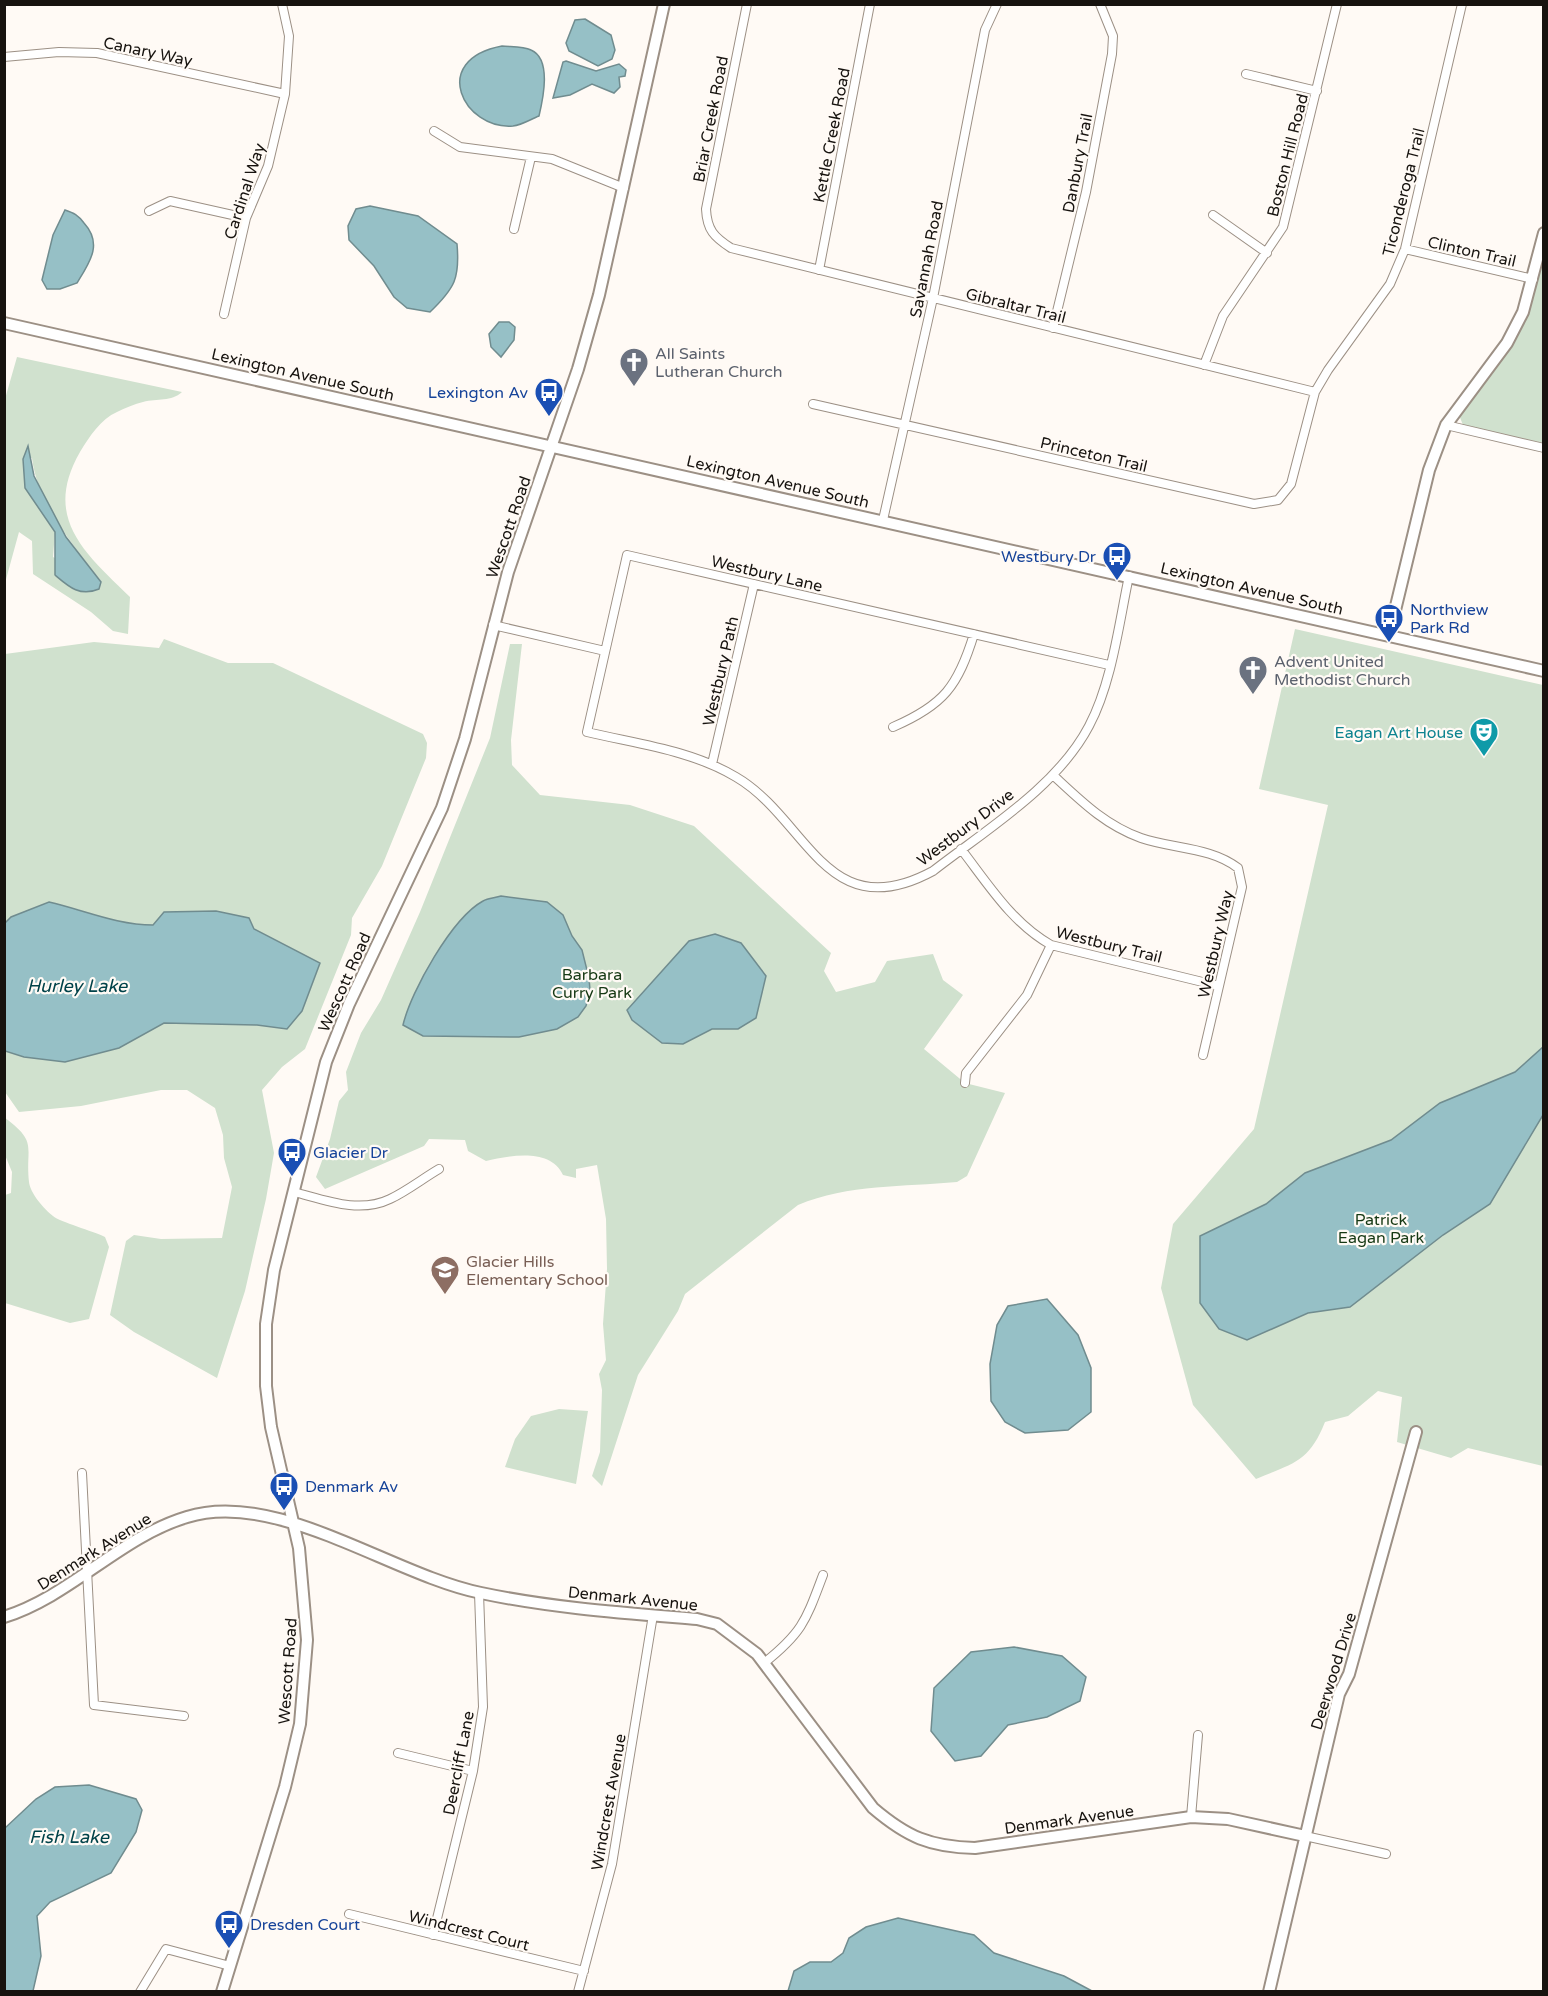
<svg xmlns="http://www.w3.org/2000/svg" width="1548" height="1996" viewBox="0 0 1548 1996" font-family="'Varela Round',sans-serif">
  <rect width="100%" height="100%" fill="#fffaf5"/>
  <path fill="#d0e1ce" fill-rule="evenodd" d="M1543,254v189l-80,-18 -4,-10 54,-71 14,-28z
    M17,357l165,35c-11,10 -24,6 -39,10 -8,2 -18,6 -26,10 -16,7 -28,25 -37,40 -38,66 5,101 50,145l-2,37 -15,-3 -22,-19 -58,-38 -1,-33 -13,-9 -14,51v-184zM32,458c5,44 42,89 69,123l-48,-24 2,-25 -12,-18 -20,-55z
    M1295,629l248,56v781l-75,-18 -17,10 -54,-16 5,-45 -24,-6 -30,25 -23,6c-16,40 -31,41 -69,57l-63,-74 -32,-117 12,-64 81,-95 74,-324 -69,-16z
    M164,639l64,24h45l150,71 4,9 -1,15 -44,108 -30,52 -1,17 -46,114 -23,18 -20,23 12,63 -8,46 -21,92 -28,87 -83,-46 -24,-17 16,-74 8,-6 27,4 61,-1 10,-51 -8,-29 -1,-23 -8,-27 -28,-18h-26l-80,16 -62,6 -14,-20v-41l19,6 41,5 54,-14 45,-25 93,2 30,4 15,-18 18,-47 -66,-35 -5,-11 -33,-7 -52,1 -11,14 -50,-7 -26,-10 -66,8 -6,6v-269l89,-12 65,6z
    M510,644h12l-11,96 1,25 28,30 90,10 64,21 137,127 -7,18 12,21 39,-10 12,-21 46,-7 10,26 20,15 -39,54 41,34 40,10 -38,83 -10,6c-53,5 -109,2 -159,23l-113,89 -7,17 -40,64 -36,111 -10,-10 8,-24 2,-62 -3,-16 7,-14 -3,-36 4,-55 -1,-50 -9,-54 -21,4v9l-13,-3c-13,-28 -54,-19 -77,-14l-18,-10 -3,-11 -36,-1 -5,7 -99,43 -9,-12 14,-38 9,-38 9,-11 -2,-18 15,-39 20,-33 39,-88 70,-174z
    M4,1117c35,26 21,29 25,65 1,11 15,27 24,34 7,6 40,15 52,21l4,10 -20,72 -19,4 -65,-20v-108l6,-2 1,-21 -7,-17z
    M559,1409l29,2 -12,73 -71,-17 10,-28 16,-23z"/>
  <path fill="#96c0c6" stroke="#708c8f" stroke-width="1.5" d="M585,19l26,16 4,15 -3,9 -14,7 -29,-15 -3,-8 9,-23z
    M502,46c8,1 21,0 29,4 21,9 12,49 8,66 -8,3 -17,9 -26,10 -49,4 -85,-66 -11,-80z
    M566,61l30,10 23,-7 7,6 -1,6 -6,1 1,10 -6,6 -22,-9 -22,11 -17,3 10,-36z
    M370,206l48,10 39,28c3,34 -2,44 -27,68l-23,-4 -13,-11 -20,-31 -25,-26 -1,-14 8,-17z
    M65,210c9,3 13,5 19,13 19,21 6,39 -7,60l-17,6h-13l-5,-9 11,-45z
    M499,322h10l6,5 -1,13 -13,17 -10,-10 -2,-13z
    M28,446l6,30 32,61 35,45 -2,7c-19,8 -30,-2 -44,-14v-43l-30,-44 -2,-29z
    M501,896l46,6 16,13 9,21 10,14 7,28 1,12 -4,16 -8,11 -21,12 -38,8 -96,-1 -20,-11c8,-34 49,-107 80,-124 5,-3 12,-3 18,-5z
    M49,902c35,8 68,23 104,23l11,-13 52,-1 33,7 5,11 66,34 -18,48 -15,18 -30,-4 -93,-2 -45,25 -54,14 -41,-5 -19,-6v-128l6,-6z
    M715,934l26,9 25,33 -10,42 -18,11h-26l-29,15 -21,-1 -30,-23 -5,-10 62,-69z
    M1543,1047v68l-53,89 -47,31 -93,72 -42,6 -61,27 -28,-11 -19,-26v-67l66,-32 39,-31 86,-33 49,-37 75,-31z
    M1047,1299l31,36 13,33v44l-23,18 -43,3 -20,-11 -14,-21 -1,-37 7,-39 11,-19z
    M1014,1647l48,9 24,21 -6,24 -33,16 -39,8 -27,31 -26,5 -24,-30 3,-43 37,-36z
    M89,1785l47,14 6,11 -6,22 -25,41 -61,29 -13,14 4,40 -8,35h-28v-163l31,-29 19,-12z
    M898,1918l76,17 20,18 70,23 28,15h-304l6,-20 16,-9h21l12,-9 6,-15 17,-11z"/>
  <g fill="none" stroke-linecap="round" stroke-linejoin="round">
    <g stroke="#9c9085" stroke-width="10">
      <path id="street" d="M747,4l-41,205c1,21 8,28 25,39l584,144
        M4,57l55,-5 38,1 188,41
        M1246,74l71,17
        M434,131l26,16 92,12 72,29
        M149,211l21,-10 76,17
        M1213,215l54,38
        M514,229l17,-72
        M1405,249l128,30
        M819,270l51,-266
        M224,314l22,-96 22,-52 17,-72 4,-58 -7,-32
        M1053,328l33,-136 26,-138 1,-18 -13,-32
        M1204,365l19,-49 60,-89 54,-223
        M813,404l441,100 24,-4 13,-16 24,-92 13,-22 62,-86 15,-35 57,-245
        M1446,425l98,23
        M883,520l50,-222 52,-268 12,-26
        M493,625l112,26
        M1109,665l-482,-110 -40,177c50,12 104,18 149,45 72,42 90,152 197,94 54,-42 124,-84 156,-145 23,-43 30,-103 40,-150
        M893,727c51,-22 65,-41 81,-93
        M712,764l42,-180
        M1054,776c27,25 51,49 87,62 32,11 70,9 97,30l4,19 -39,168
        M961,849c27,35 51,74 90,96l168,41
        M965,1083l1,-10 61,-78 24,-50
        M294,1192c31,8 65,22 96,7 17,-8 32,-20 49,-30
        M82,1473l12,232 90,11
        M764,1663c39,-31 42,-43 59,-88
        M398,1753l75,18
        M1191,1817l7,-82
        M1305,1836l81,18
        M349,1914l235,57
        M433,1935l40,-164 10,-64 -4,-114
        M140,1992l26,-43 64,17
        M578,1992l34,-128 41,-249"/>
    </g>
    <g stroke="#9c9085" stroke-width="14">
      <path id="secondary" d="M4,323l1540,348
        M1389,635l40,-165 17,-45 61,-82 16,-31 21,-79
        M4,1617c67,-21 116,-80 183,-100 90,-28 205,58 294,76 71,15 144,20 216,26l20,5 40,30 116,154c34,29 57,39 102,40l216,-31 37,2 77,17
        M222,1992l63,-205 15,-63 7,-84 -8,-92 -28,-121 -5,-41v-62l8,-54 52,-208 23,-58 93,-196 23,-69 43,-167 70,-203 21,-74 65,-291
        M1269,1992l70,-298 10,-20 67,-242"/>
    </g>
    <use href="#street" stroke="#fff" stroke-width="8"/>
    <use href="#secondary" stroke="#fff" stroke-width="10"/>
  </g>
  <defs>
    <g id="church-pin" transform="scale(1.5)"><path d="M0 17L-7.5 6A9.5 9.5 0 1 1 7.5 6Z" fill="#6b7280" stroke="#fffaf5"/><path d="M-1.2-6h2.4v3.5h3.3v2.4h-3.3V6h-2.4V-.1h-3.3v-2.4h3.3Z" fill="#fff"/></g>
    <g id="bus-pin" transform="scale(1.5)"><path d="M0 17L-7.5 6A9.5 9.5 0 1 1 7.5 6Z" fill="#1a4fb4" stroke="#fffaf5"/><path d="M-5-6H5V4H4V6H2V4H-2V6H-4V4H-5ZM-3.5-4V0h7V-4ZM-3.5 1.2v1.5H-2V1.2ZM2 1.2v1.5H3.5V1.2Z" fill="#fff"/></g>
    <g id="theatre-pin" transform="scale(1.5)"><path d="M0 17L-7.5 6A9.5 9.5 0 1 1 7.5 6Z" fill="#0f9aa8" stroke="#fffaf5"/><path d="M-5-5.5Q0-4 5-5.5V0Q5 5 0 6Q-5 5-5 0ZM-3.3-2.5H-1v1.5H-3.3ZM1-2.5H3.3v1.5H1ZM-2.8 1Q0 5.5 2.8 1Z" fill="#fff"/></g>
    <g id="school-pin" transform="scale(1.5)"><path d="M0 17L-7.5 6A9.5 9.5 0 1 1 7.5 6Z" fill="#8d6e63" stroke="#fffaf5"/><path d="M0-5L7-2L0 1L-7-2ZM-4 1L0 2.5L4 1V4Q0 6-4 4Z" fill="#fff"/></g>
  </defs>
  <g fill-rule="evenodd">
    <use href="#church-pin" x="634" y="362"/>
    <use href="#bus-pin" x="549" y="392"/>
    <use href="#bus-pin" x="1117" y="556"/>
    <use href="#bus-pin" x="1389" y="618"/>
    <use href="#church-pin" x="1253" y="670"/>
    <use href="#theatre-pin" x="1484" y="732"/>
    <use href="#bus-pin" x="292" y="1152"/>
    <use href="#school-pin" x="445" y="1270"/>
    <use href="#bus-pin" x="284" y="1486"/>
    <use href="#bus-pin" x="229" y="1924"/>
  </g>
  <g text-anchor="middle" stroke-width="4.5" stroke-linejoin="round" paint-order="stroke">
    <g font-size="16" fill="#17130f" stroke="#fffaf5">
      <text transform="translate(148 51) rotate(12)" y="6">Canary Way</text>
      <text transform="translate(710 119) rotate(-79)" y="6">Briar Creek Road</text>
      <text transform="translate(831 135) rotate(-79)" y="6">Kettle Creek Road</text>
      <text transform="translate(1287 155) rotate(-76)" y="6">Boston Hill Road</text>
      <text transform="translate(1077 163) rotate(-79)" y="6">Danbury Trail</text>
      <text transform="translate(244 191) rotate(-72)" y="6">Cardinal Way</text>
      <text transform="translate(1403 192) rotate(-76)" y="6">Ticonderoga Trail</text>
      <text transform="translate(1472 251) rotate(13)" y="6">Clinton Trail</text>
      <text transform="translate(926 259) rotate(-79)" y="6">Savannah Road</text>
      <text transform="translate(1016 305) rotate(14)" y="6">Gibraltar Trail</text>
      <text transform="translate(303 374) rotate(13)" y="6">Lexington Avenue South</text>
      <text transform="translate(1094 454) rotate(13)" y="6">Princeton Trail</text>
      <text transform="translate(778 481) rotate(13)" y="6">Lexington Avenue South</text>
      <text transform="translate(508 527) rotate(-71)" y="6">Wescott Road</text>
      <text transform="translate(767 573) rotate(13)" y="6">Westbury Lane</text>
      <text transform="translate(1252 588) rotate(13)" y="6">Lexington Avenue South</text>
      <text transform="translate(720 671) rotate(-77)" y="6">Westbury Path</text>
      <text transform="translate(965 827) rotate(-37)" y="6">Westbury Drive</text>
      <text transform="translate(1109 944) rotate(14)" y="6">Westbury Trail</text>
      <text transform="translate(1215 944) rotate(-77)" y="6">Westbury Way</text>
      <text transform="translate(344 982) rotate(-66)" y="6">Wescott Road</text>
      <text transform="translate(94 1551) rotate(-32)" y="6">Denmark Avenue</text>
      <text transform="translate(633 1598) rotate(6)" y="6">Denmark Avenue</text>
      <text transform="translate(287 1671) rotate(-86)" y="6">Wescott Road</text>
      <text transform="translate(1333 1671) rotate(-73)" y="6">Deerwood Drive</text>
      <text transform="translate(458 1763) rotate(-79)" y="6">Deercliff Lane</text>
      <text transform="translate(608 1802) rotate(-80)" y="6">Windcrest Avenue</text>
      <text transform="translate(1069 1819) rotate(-8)" y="6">Denmark Avenue</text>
      <text transform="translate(469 1930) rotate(14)" y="6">Windcrest Court</text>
    </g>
    <g font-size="16" fill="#5b616d" stroke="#fffaf5" text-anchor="start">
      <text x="655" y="359">All Saints<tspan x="655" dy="18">Lutheran Church</tspan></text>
      <text x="1274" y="667">Advent United<tspan x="1274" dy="18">Methodist Church</tspan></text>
    </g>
    <g font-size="16" fill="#164399" stroke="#fffaf5" text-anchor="start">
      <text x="528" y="398" text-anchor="end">Lexington Av</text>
      <text x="1096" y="562" text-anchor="end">Westbury Dr</text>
      <text x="1410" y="615">Northview<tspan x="1410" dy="18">Park Rd</tspan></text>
      <text x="313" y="1158">Glacier Dr</text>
      <text x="305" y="1492">Denmark Av</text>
      <text x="250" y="1930">Dresden Court</text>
    </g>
    <g font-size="16" fill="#0d838f" stroke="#fffaf5" text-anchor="end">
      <text x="1463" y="738">Eagan Art House</text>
    </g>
    <g font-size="16" fill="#163914" stroke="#fffaf5">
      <text x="592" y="980">Barbara<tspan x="592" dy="18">Curry Park</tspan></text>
      <text x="1381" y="1225">Patrick<tspan x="1381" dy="18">Eagan Park</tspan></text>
    </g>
    <g font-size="16" fill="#785e54" stroke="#fffaf5" text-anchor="start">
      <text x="466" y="1267">Glacier Hills<tspan x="466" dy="18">Elementary School</tspan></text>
    </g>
    <g font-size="18" font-style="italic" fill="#004249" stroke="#fffaf5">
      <text x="77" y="992">Hurley Lake</text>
      <text x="69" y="1843">Fish Lake</text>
    </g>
  </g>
  <rect width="1548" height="1996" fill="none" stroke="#17130f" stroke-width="12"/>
</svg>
